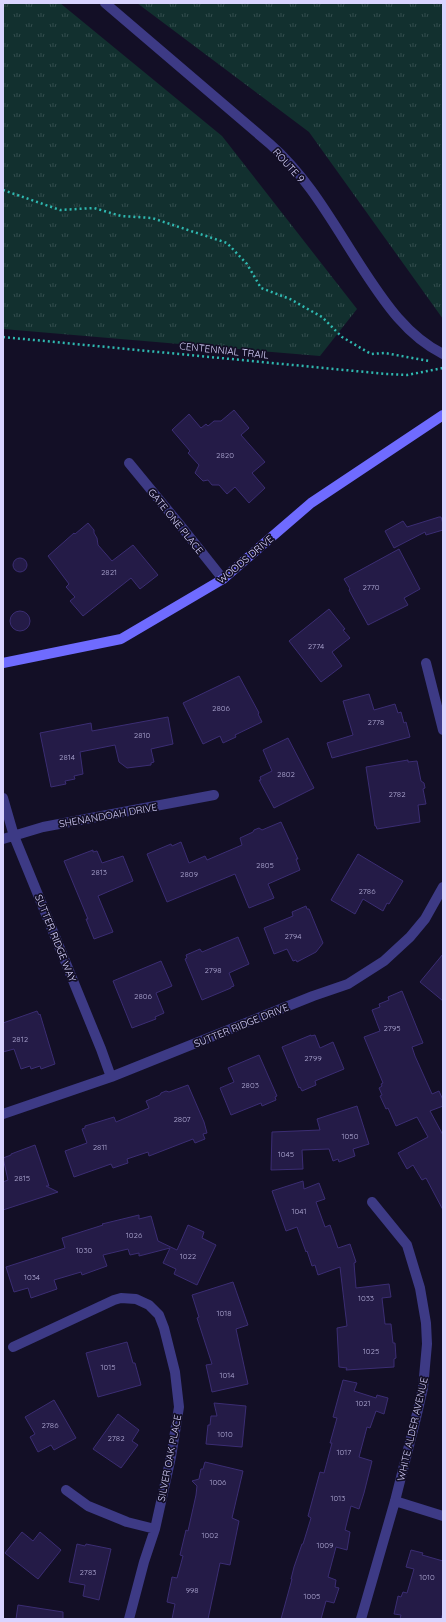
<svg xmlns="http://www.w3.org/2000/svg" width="446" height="1622" viewBox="0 0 446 1622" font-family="Quicksand,sans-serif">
  <defs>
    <pattern id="grass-tufts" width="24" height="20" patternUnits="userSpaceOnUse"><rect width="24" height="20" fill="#12302f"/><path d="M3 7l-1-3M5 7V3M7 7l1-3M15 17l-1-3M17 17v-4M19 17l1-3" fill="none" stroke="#344d4e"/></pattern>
  </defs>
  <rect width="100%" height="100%" fill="#130f26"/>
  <path fill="url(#grass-tufts)" d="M3,3h57l162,133 135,173 -37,47 -317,-27z
    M137,3h306v316l-134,-187z"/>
  <path fill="#241b47" stroke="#3b2d73" d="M234,410l15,18 -8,7 24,27 -13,11 13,15 -16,15 -14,-16 -8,7 -8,-9h-7l-4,-5 -5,1 -8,-8 4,-8 -11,-12 2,-2 -18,-21 17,-16 12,14 5,-4 2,2 6,-5h7z
    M439,517h2l2,7v6l-17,5 -1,-3 -31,16 -9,-17 18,-10 4,6z
    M88,523l6,7v3l3,5 1,7 14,16 21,-16 25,30 -18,14 -9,-11 -48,38 -13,-15 5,-4 -9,-10 3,-3 -21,-28 26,-23 1,1z
    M399,549l21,40 -16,9 4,7 -40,20 -19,-35 1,-1 -6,-10z
    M13 565a7 7 0 1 1 14 0a7 7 0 1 1-14 0Z
    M329,609l16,20 -2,1 7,8 -18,14 10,14 -21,16 -32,-41z
    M10 621a10 10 0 1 1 20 0a10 10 0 1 1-20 0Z
    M239,676l20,37 -1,1 4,8 -27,13 1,2 -13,6 -3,-7 -17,8 -20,-41z
    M369,694l5,16 21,-6 3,9 3,-1 3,11 2,-1 4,15 -78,21 -5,-15 26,-8 -10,-34z
    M168,717l5,27 -22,5 3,13 -3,1v2l-24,3 -8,-6 -4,-17 -35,7 3,22 -9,2 1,3 -10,2 1,3 -15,3 -11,-54 51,-10 1,8z
    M288,738l26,50 -40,20 -15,-28h2l-1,-3 12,-6 -9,-21z
    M408,760v2l9,-1 4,20 3,2 1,5 -2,1 3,15 -8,1 2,17 -43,7 -1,-3h-1l-9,-59z
    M281,822l17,37h-2l4,11 -32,14 6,14 -25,10 -14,-34 -68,28 -20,-48 24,-10 1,2 9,-4 8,21 16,-7 2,4 35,-15 -2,-7 13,-6 1,-2 5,-2 3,2z
    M93,850v2l4,-1 5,12 21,-7 10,25 -35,15 15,36 -19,7 -8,-20h2l-24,-58z
    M358,854l45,27 -14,23 -2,-1 -4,8 -20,-12 -8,15 -24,-14z
    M306,906l1,3h2l14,34 -7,9 -19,10 -1,-2 -3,1 -6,-12 -13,5 -10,-26 29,-12 -1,-4z
    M238,937l11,27 -20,9 5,13 -3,1v1l-29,12 -17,-41 2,-1 -1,-3 14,-6 2,3z
    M443,954v47l-23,-19z
    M161,961l11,25 -16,7 8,20 -9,4 1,2 -24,9 -19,-47z
    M402,991l21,52 -11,4 3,9 17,38 7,-3 4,9v6l-13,5 13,24v75l-17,-32 -4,2 -9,-15 -6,4 -9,-16 30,-16 -11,-20 -21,9 -8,-18 -2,1 -6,-13 2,-1 -3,-7 3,-2 -1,-2 2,-1 -19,-46 16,-6 -8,-21 8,-3 -1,-3 10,-4 -1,-3z
    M37,1011l2,4 1,-1 15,50 -14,5 -1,-3 -9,3 -1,-3 -9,3 -7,-20 -11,3v-29z
    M311,1035v1l4,-1 5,13 13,-6 11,27 -29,12 1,4 -14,6 -2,-4 -1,1 -17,-41z
    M259,1055l18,41 -2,1 1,3 -14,6 -1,-3 -30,12 -11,-27 14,-6 -6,-14z
    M188,1085l16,37 3,11 -4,1 2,5 -10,4 -2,-4 -44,17 -1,-4 -21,7 1,4 -15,5 -2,-4 -37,13 -9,-26 22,-8 -5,-14 3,-1v-2l29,-9 2,5 33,-14 -3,-7 14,-6 1,-2 5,-2 3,1z
    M357,1106l12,38 -16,5 2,7 -16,6 -1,-3 -5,2 -4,-12 -27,1 1,19 -32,1 1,-38 48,-2 -3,-11z
    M35,1145l14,41h-3l12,6 -55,18v-28l5,-2 -5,-22 8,-3v-1z
    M303,1181l1,8 15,-6 6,16 -9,3 9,25 5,-2 8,23 12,-4 6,18 -2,1 2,25 33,-4 2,13 -9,1 3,26h6l2,19h2l1,15 -2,1v8l-48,3 1,-2 -8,-1 -2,-39 10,-2 -7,-59 -22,8 -3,-10 -3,1 -5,-15 -1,1 -9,-25 -11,4 -14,-40z
    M139,1215v4l12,-3 7,25 19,9 11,-25 16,7 -2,6 14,7 -19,40 -23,-11 2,-5 -13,-6 7,-15 -31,8v-3l-9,2 -2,-6 -25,6 4,11 -25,9 -1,-3 -27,8 3,9 -26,9 -3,-10 -14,4 -8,-25 59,-19 -3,-10 41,-13 -1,-1z
    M233,1282l15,43 -12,4 12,55 -36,8 -6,-27 6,-1 -15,-46 2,-1 -7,-22z
    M127,1342l6,21h2l6,22 -43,12 -12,-44z
    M343,1380l14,3 -3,8 22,7 1,-3 11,3 -4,16 -8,-3 -6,17 -3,-1 -8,30 13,4 -8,32 -5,16 -8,-3 -6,24 5,2 -3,18 -11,-3 -8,30 8,3 -1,7 4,1 -5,15 -8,-2 -5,18h-40l11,-40h-1l3,-12 8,-23h1l8,-26 -3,-2 12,-44 4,1 8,-30h-2l7,-25 -4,-1z
    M54,1400l22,38 -22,12 -3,-5 -13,7 -8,-15 5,-3 -10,-17z
    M214,1403l32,3 -4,41 -36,-3 2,-19h2l1,-9h6z
    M118,1414l21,16 -7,11 6,4 -17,23 -28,-19z
    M205,1462l38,9 -11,47 7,3 -9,44 -10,-2 -12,56h-36l3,-15 -8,-2 5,-25 5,1 6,-22 -3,-1 6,-25 2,1 8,-36 1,-9 -5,-5 7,-2 2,-10h2z
    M22,1532l11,9 7,-9 21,18 -23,29 -33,-26z
    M77,1544l8,2 1,-2 25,5 -12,51 -16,-4 2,-11 -16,-3z
    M411,1550l12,3 -1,2 21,6v52l-2,6h-41l1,-4 -7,-1 4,-18 3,1 2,-5 4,1 7,-24 -8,-2z
    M18,1605l45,7v7h-47z"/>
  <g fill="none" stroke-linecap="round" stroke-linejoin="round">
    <path stroke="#2fb8b0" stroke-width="2.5" stroke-dasharray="2 3" stroke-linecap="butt" d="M3,190l57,20 34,-2 27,8 31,2 75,25 20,21 14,24 29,11 32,18 20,20 29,17 14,-1 44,8
      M3,337l383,37 21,1 36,-7"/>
    <path stroke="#3d3a85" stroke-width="10" d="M105,3l165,141c40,35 65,83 94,127 21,32 43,65 79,83
      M129,463l51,62 43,54
      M426,663l17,67
      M3,798l11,38 87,213 10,28
      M3,839l40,-12 171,-32
      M3,1114l108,-37 202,-81 35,-12 36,-23 26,-24 15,-18 18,-32
      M13,1347l101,-47 7,-2 15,1 13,6 10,10 5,13 11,44 4,35 -8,50 -16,72 -11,33 -15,57
      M66,1490l22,16 39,16 28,7
      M395,1501l48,15
      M361,1619l34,-118 21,-83 7,-30 4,-44 -1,-21 -6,-35 -13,-43 -35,-43"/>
    <path stroke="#6f6bff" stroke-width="10" d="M3,663l118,-24 102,-60 88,-76 132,-88"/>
  </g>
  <g text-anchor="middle" stroke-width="3.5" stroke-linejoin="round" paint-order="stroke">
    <g font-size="8" fill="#aca6d1">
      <text x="225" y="458">2820</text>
      <text x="109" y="575">2821</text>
      <text x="371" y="590">2770</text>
      <text x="316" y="649">2774</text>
      <text x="221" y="711">2806</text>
      <text x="376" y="725">2778</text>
      <text x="142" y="738">2810</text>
      <text x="67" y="760">2814</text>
      <text x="286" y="777">2802</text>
      <text x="397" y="797">2782</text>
      <text x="265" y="868">2805</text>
      <text x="99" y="875">2813</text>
      <text x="189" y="877">2809</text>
      <text x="367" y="894">2786</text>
      <text x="293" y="939">2794</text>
      <text x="213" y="973">2798</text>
      <text x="143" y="999">2806</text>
      <text x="392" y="1031">2795</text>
      <text x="20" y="1042">2812</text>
      <text x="313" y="1061">2799</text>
      <text x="250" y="1088">2803</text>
      <text x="182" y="1122">2807</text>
      <text x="350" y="1139">1050</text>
      <text x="100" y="1150">2811</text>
      <text x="286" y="1157">1045</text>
      <text x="22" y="1181">2815</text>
      <text x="299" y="1214">1041</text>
      <text x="134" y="1238">1026</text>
      <text x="84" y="1253">1030</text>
      <text x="188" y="1259">1022</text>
      <text x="32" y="1280">1034</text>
      <text x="366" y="1301">1033</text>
      <text x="224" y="1316">1018</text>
      <text x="371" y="1354">1025</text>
      <text x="108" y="1370">1015</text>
      <text x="227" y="1378">1014</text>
      <text x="363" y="1406">1021</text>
      <text x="50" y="1428">2786</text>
      <text x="225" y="1437">1010</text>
      <text x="116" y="1441">2782</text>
      <text x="344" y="1455">1017</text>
      <text x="218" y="1485">1006</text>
      <text x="338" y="1501">1013</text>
      <text x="210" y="1538">1002</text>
      <text x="325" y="1548">1009</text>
      <text x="88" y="1575">2783</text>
      <text x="427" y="1580">1010</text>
      <text x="192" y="1593">998</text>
      <text x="312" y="1599">1005</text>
    </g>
    <g font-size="10" fill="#d9d4ff" stroke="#130f26">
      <text transform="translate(289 165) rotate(48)" y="4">ROUTE 9</text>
      <text transform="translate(224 350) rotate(6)" y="4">CENTENNIAL TRAIL</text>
      <text transform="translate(176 521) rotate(51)" y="4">GATE ONE PLACE</text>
      <text transform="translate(245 559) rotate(-40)" y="4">WOODS DRIVE</text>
      <text transform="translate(108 815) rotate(-10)" y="4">SHENANDOAH DRIVE</text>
      <text transform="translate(56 938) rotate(68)" y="4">SUTTER RIDGE WAY</text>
      <text transform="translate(241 1025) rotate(-22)" y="4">SUTTER RIDGE DRIVE</text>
      <text transform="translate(412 1429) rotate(-77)" y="4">WHITE ALDER AVENUE</text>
      <text transform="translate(169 1458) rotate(-79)" y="4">SILVER OAK PLACE</text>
    </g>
  </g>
  <rect width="446" height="1622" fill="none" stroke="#d9d4ff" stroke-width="8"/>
</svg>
